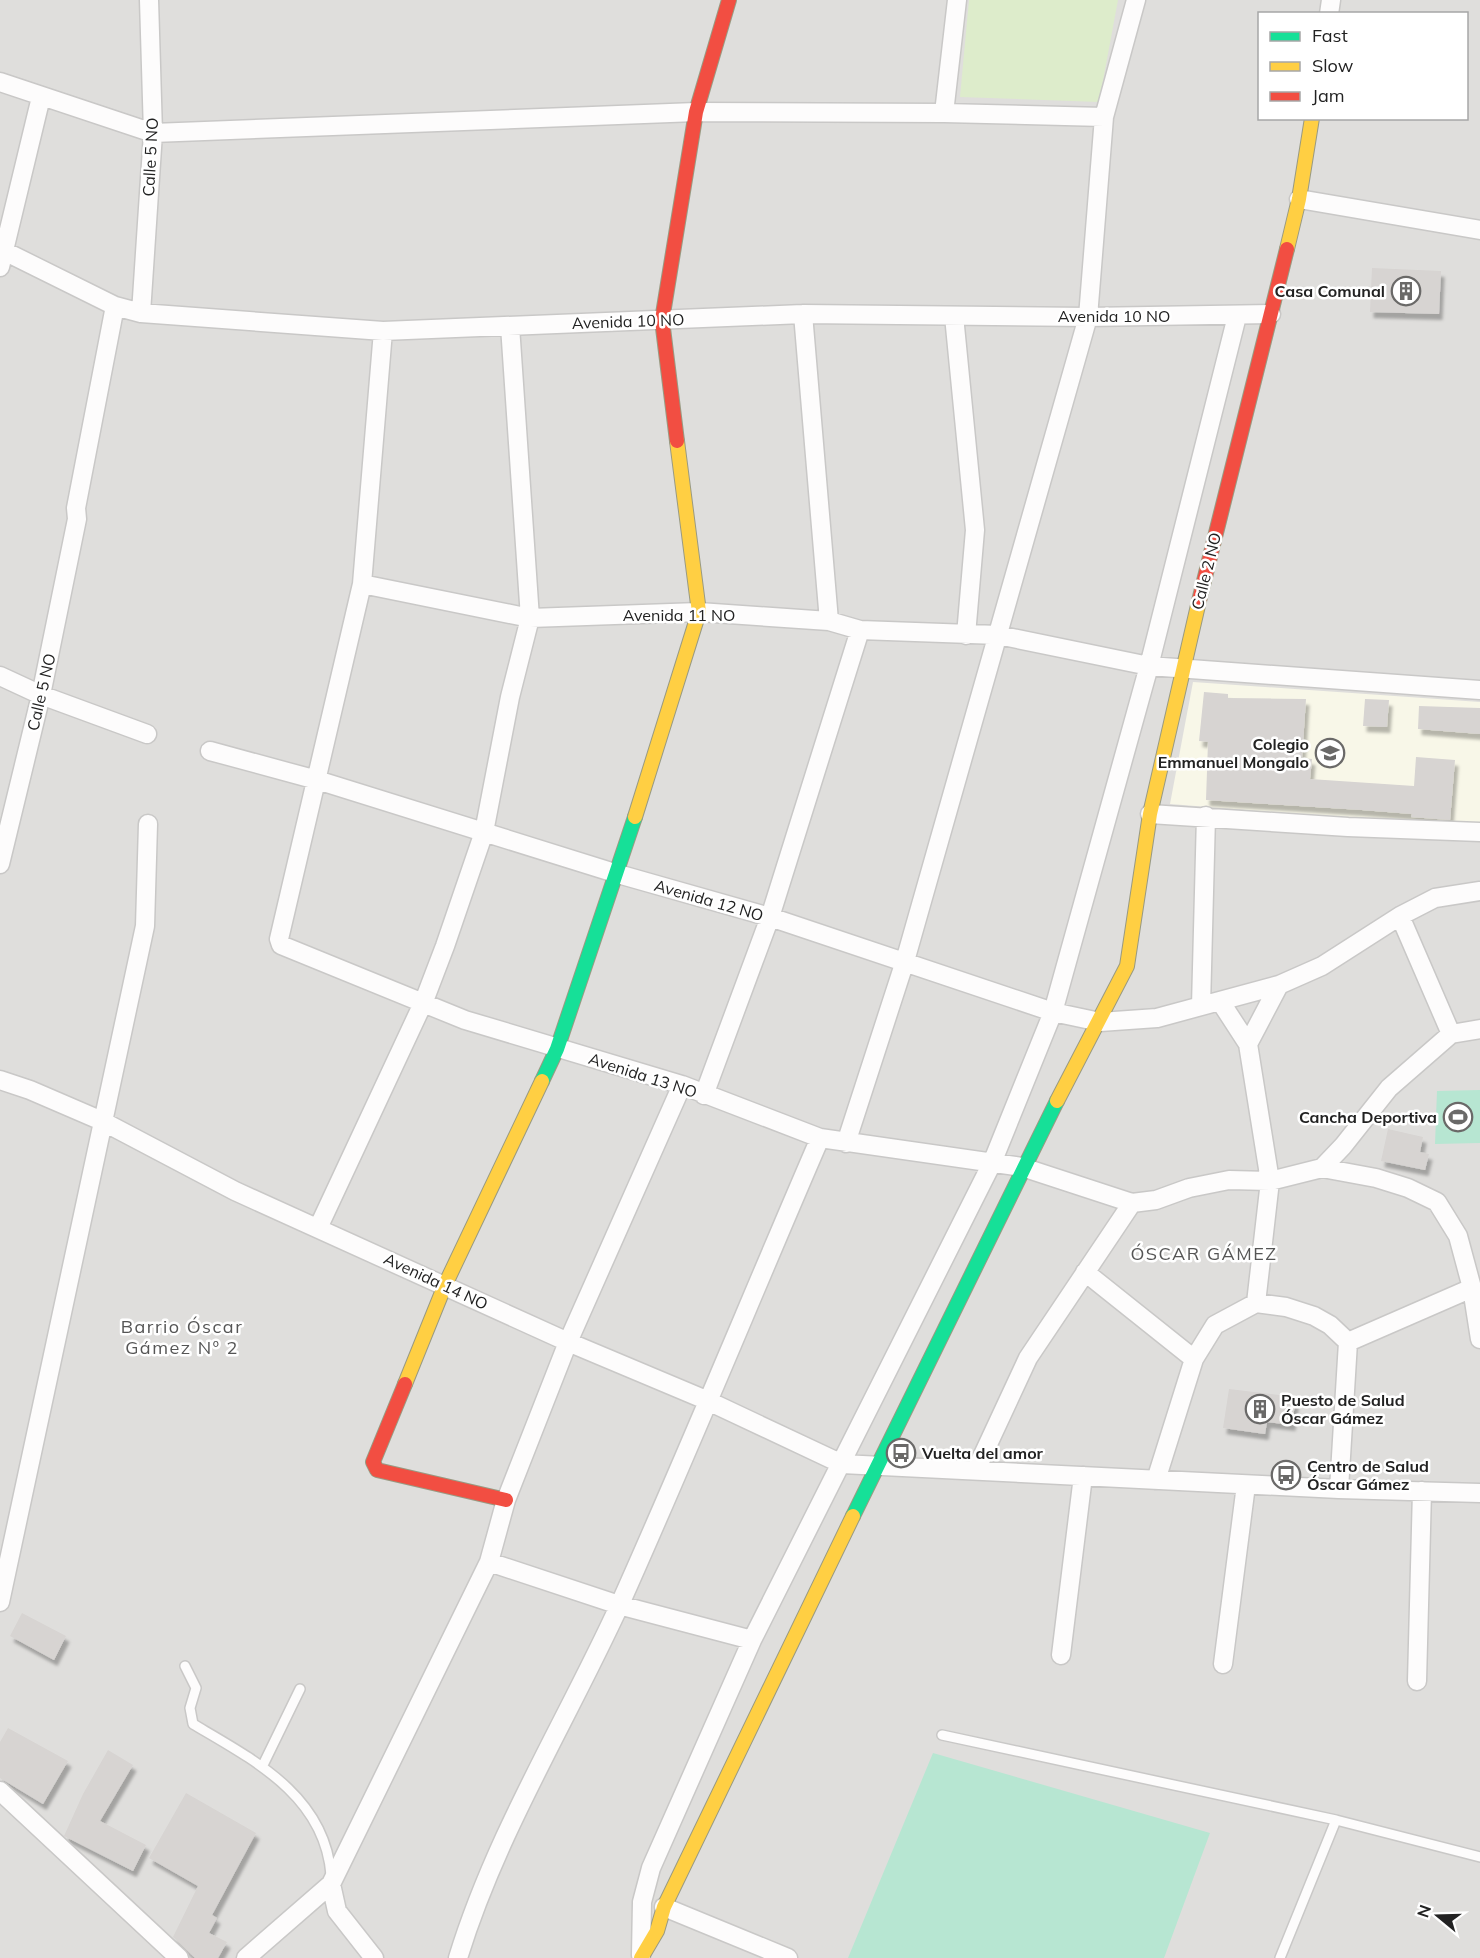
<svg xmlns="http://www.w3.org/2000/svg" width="1480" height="1958" viewBox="0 0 1480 1958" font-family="Mulish,sans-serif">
  <defs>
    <filter id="shadow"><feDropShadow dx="3.5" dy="6" stdDeviation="1.5" flood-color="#0004"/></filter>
  </defs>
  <rect width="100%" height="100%" fill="#f0eeeb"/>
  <path fill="#dfdedc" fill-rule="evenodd" d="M0,0h1480v1958h-1480zM1260,14h206v104h-206z"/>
  <path fill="#f8f7e8" d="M1193,682l287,20v122l-104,-4 -206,-16z"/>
  <path fill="#ddeccb" d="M969,0h149l-19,102 -139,-5z"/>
  <path fill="#b7e6d2" d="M1480,1090v53l-45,1 2,-53z
    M933,1753l277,80 -46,125h-316z"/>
  <path fill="#d7d4d2" filter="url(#shadow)" d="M1372,268l69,3 -2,43 -69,-2z
    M1204,692l24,2v4l78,1 -4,59 10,1 -2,20 104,7 2,-29 39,3 -5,60 -39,-3 1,-3 -50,-4 -156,-10 2,-58 -9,-1z
    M1365,699l24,1 -2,27 -24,-1z
    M1419,706l61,2v26l-62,-5z
    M1388,1129l35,8 -3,15 9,2 -4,16 -44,-9z
    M1229,1389l67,8 -4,28 -25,-3 -2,12 -42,-6z
    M22,1613l44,23 -12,24 -44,-24z
    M8,1728l60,33 -25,43 -43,-26v-36z
    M108,1750l25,15 -33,56 46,24 -13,26 -69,-35 19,-42z
    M186,1793l70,40 -44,82 5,3 -8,15 18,9 -9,16h-23l-22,-21 25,-51 -49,-28z"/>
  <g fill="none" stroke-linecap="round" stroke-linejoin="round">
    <g stroke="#c9c8c7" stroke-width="12">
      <path id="lane" d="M185,1666l11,22 -6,20 3,16c61,36 132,72 138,151
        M942,1735l394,85
        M263,1765l37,-76
        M1280,1958l56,-138 144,37"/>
    </g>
    <g stroke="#c9c8c7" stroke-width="21">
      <path id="street" d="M1329,14l2,-14
        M0,82l153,51 543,-21 248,1 160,4
        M944,113l13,-113
        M1299,199l181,31
        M0,249l115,57 26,7 242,18 420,-17 285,3 183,-3
        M0,267l41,-170
        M141,313l12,-180 -4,-133
        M803,314l26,307
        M954,316l21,214 -9,105
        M383,331l-21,253 -83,355 2,6 184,75 217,65 138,53 202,29 110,36
        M362,584l168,34 169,-6 130,9 31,9 138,5 151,31 331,24
        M0,676l41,19 106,39
        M210,751l107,29 301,94 152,43 283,95 47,10 57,-4 122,-33 43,-19 78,-50 35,-18 45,-7
        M1150,814l198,13 132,5
        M0,864l41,-169 36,-176 -1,-11 39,-202
        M1400,916l51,118
        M1220,1001l28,43
        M1201,1006l5,-190
        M0,1080l30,10 72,31 133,70 333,151 138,58 136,64 497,25 141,4
        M704,1095l66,-178 90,-287
        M846,1143l59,-182 183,-644 16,-200 32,-117
        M1322,1168l21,-22 46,-58 62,-54 29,-5
        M319,1226l105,-225 21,-55 39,-114 26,-135 20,-79 -20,-292
        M1085,1272l109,87
        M1256,1303l14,-122 -22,-137 31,-59
        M1348,1342l124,-54
        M976,1470l52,-112 104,-155 24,-3 33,-12 40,-8 41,1 52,-13 54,10 32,10 29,14 21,34 14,52 8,51
        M1156,1480l38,-121 21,-34 41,-22 30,4 28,9 16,9 18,17 -9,147
        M489,1562l130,43 133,35
        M0,1602l145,-676 3,-102
        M1061,1655l22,-179
        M1223,1664l23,-179
        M1417,1681l5,-190
        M0,1791l179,167
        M331,1884l6,27 37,47
        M664,1907l124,51
        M641,1955l1,-53 9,-34 101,-228 240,-477 61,-151 96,-346 88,-350
        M246,1958l85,-74 158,-322 17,-62 62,-158 114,-257
        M458,1958c38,-124 108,-236 162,-354 69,-154 133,-311 200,-466"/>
    </g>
    <g stroke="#999a82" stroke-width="16">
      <path id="fast" d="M542,1081l15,-32 78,-232
        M853,1516l204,-415"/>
    </g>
    <g stroke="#999a82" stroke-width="16">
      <path id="slow" d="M1287,249l12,-50 13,-81
        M635,817l64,-205 -22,-171
        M1057,1101l70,-135 23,-152 49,-213
        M405,1384l40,-99 97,-204
        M641,1958l16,-27 7,-24 189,-391"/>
    </g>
    <g stroke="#999a82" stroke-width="16">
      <path id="jam" d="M677,441l-15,-121 34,-208 33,-112
        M1199,601l88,-352
        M405,1384l-32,78 4,8 129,30"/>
    </g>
    <use href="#lane" stroke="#fdfcfc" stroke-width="9"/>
    <use href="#street" stroke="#fdfcfc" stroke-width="18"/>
    <use href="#fast" stroke="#16e098" stroke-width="14"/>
    <use href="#slow" stroke="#ffcf43" stroke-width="14"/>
    <use href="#jam" stroke="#f24e42" stroke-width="14"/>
  </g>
  <defs>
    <g id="building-ring" transform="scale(1.5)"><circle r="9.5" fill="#fff" stroke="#6a6968" stroke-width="1.5"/><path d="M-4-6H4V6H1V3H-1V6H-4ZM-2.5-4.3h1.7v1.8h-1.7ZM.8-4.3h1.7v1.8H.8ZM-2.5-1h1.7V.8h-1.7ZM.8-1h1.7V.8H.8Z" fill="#6a6968"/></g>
    <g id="university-ring" transform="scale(1.5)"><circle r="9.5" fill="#fff" stroke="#6a6968" stroke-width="1.5"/><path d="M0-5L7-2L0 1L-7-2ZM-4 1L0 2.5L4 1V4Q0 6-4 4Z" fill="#6a6968"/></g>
    <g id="stadium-ring" transform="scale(1.5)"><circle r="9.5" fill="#fff" stroke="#6a6968" stroke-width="1.5"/><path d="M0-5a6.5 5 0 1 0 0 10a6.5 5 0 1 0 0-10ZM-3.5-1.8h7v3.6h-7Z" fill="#6a6968"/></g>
    <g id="bus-ring" transform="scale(1.5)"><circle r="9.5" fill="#fff" stroke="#6a6968" stroke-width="1.5"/><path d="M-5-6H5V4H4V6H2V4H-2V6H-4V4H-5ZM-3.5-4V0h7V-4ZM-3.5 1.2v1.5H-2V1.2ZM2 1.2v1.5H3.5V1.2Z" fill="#6a6968"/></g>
  </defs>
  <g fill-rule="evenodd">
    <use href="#building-ring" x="1406" y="291"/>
    <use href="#university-ring" x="1330" y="753"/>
    <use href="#stadium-ring" x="1458" y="1117"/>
    <use href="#building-ring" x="1260" y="1409"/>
    <use href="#bus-ring" x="901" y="1453"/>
    <use href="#bus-ring" x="1286" y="1475"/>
  </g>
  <g text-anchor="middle" stroke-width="5" stroke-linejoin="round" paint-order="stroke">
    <g font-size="16" fill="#222" stroke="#fff">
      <text transform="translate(150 157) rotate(-87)" y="6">Calle 5 NO</text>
      <text x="1114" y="322">Avenida 10 NO</text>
      <text transform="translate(628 321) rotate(-2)" y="6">Avenida 10 NO</text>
      <text transform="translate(1206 571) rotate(-76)" y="6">Calle 2 NO</text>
      <text x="679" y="621">Avenida 11 NO</text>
      <text transform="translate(41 692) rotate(-77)" y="6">Calle 5 NO</text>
      <text transform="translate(709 900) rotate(16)" y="6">Avenida 12 NO</text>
      <text transform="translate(643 1075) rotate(18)" y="6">Avenida 13 NO</text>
      <text transform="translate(436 1281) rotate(25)" y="6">Avenida 14 NO</text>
    </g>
    <g font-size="16" font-weight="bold" fill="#222" stroke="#fff" text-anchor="end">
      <text x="1385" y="297">Casa Comunal</text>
      <text x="1309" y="750">Colegio<tspan x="1309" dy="18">Emmanuel Mongalo</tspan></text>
      <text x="1437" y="1123">Cancha Deportiva</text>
      <text x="1281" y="1406" text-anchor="start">Puesto de Salud<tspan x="1281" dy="18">Óscar Gámez</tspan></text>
      <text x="922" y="1459" text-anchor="start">Vuelta del amor</text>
      <text x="1307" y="1472" text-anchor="start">Centro de Salud<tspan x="1307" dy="18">Óscar Gámez</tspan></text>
    </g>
    <g font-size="18" letter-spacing="1.5" fill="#555" stroke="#fff">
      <text x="1204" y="1260">ÓSCAR GÁMEZ</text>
      <text x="182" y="1333">Barrio Óscar<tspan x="182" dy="21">Gámez Nº 2</tspan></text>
    </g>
  </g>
  <rect x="1258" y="12" width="210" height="108" fill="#ffffff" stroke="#a7a7a7" stroke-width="1.5"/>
  <rect x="1270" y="32" width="30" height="9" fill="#16e098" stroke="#a7a7a7" stroke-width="1.5"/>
  <text x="1312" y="42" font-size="18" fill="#222222">Fast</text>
  <rect x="1270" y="62" width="30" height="9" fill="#ffcf43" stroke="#a7a7a7" stroke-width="1.5"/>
  <text x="1312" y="72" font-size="18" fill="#222222">Slow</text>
  <rect x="1270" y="92" width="30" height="9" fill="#f24e42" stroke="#a7a7a7" stroke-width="1.5"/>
  <text x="1312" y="102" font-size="18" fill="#222222">Jam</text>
  <g transform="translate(1438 1916) rotate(289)" stroke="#ffffff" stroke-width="4.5" paint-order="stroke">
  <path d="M0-4.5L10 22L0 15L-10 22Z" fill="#222222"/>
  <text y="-9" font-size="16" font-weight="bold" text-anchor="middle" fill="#222222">N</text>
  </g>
</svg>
